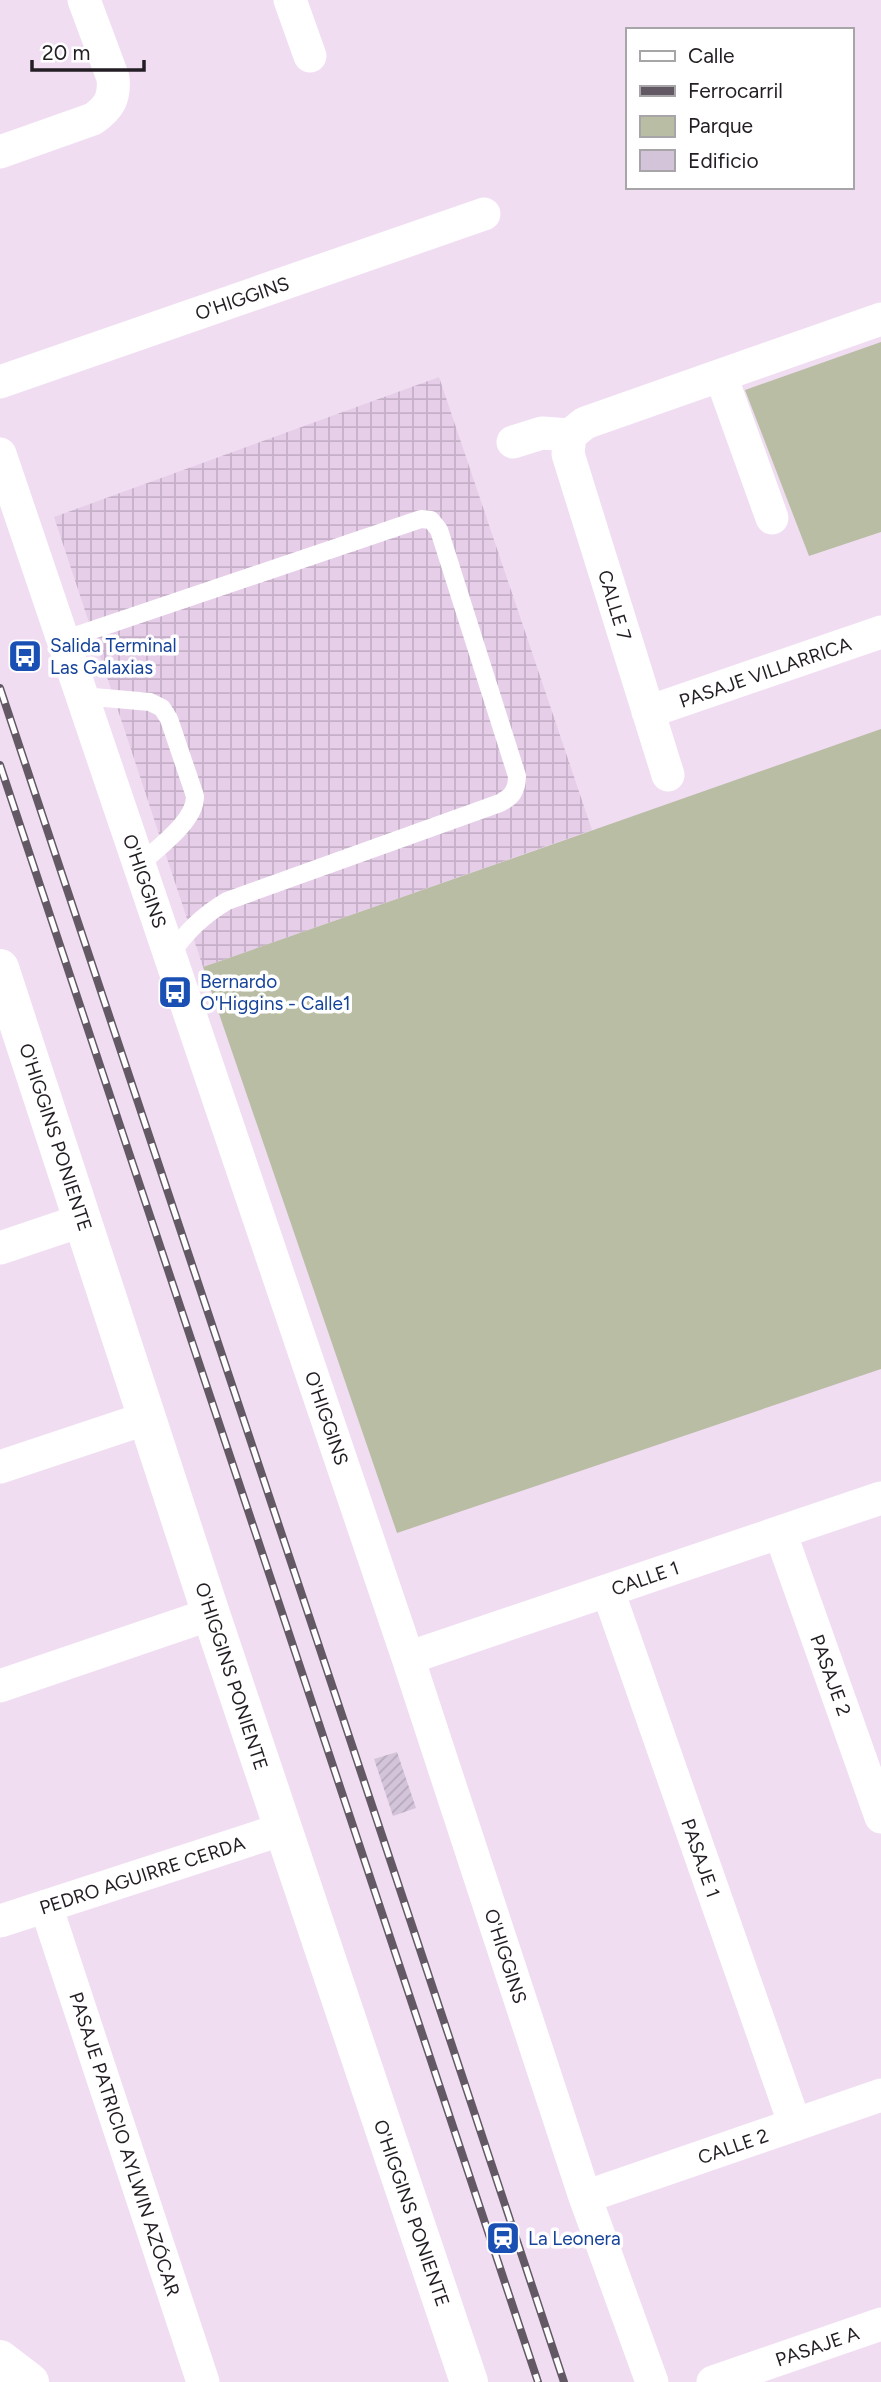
<svg xmlns="http://www.w3.org/2000/svg" width="881" height="2382" viewBox="0 0 881 2382" font-family="Figtree,sans-serif">
  <defs>
    <pattern id="industrial-grid" width="8" height="8" patternUnits="userSpaceOnUse" patternTransform="scale(1.75)"><rect width="8" height="8" fill="#e6cee9"/><path d="M0 4h8M4 0v8" fill="none" stroke="#c5b0c8"/></pattern>
    <pattern id="building-hatch" width="6" height="6" patternUnits="userSpaceOnUse" patternTransform="scale(1.75)"><rect width="6" height="6" fill="#d3c4da"/><path d="M-1 1l2-2M0 6l6-6M5 7l2-2" fill="none" stroke="#b5a8bb"/></pattern>
  </defs>
  <rect width="100%" height="100%" fill="#f0ddf2"/>
  <path fill="url(#industrial-grid)" d="M439,377l153,453 -389,137 -149,-450z"/>
  <path fill="#b9bda4" d="M881,342v190l-72,24 -64,-166z
    M881,729v640l-484,164 -194,-566z"/>
  <path fill="url(#building-hatch)" d="M397,1752l19,56 -23,8 -19,-57z"/>
  <g fill="none" stroke-linecap="round" stroke-linejoin="round">
    <path stroke="#fff" stroke-width="18" d="M63,640l358,-121 10,1 8,10 78,246c0,14 -5,21 -17,27l-273,98c-25,15 -41,31 -57,54
      M82,696l68,6 12,6 7,11 26,77c1,25 -38,52 -56,69"/>
    <path stroke="#fff" stroke-width="33" d="M290,0l20,56
      M0,152l93,-33c16,-11 22,-21 20,-41l-29,-78
      M721,376l51,142
      M0,382l484,-168
      M513,442l29,-9 28,2
      M0,454l408,1204 177,539 67,185
      M648,712l233,-80
      M668,775l-100,-321 2,-19 15,-12 296,-104
      M0,1248l83,-28
      M0,1467l147,-49
      M780,1532l101,285
      M608,1591l187,534
      M408,1658l473,-160
      M0,1686l211,-72
      M46,1906l157,476
      M0,1921l283,-92
      M585,2197l296,-102
      M713,2382l168,-58"/>
    <path stroke="#fff" stroke-width="38" d="M0,968l211,646 258,768"/>
    <path stroke="#fff" stroke-width="38" d="M0,2359l30,23"/>
    <g stroke="#635965" stroke-width="8">
      <path id="rail" d="M0,688l564,1694
        M0,765l538,1617"/>
    </g>
    <use href="#rail" stroke="#fff" stroke-width="5" stroke-dasharray="16" stroke-linecap="butt"/>
  </g>
  <defs>
    <g id="bus-square" transform="scale(1.75)"><rect x="-9" y="-9" width="18" height="18" rx="4" fill="#1a4fb4" stroke="#fff"/><path d="M-5-6H5V4H4V6H2V4H-2V6H-4V4H-5ZM-3.5-4V0h7V-4ZM-3.5 1.2v1.5H-2V1.2ZM2 1.2v1.5H3.5V1.2Z" fill="#fff"/></g>
    <g id="station-square" transform="scale(1.75)"><rect x="-9" y="-9" width="18" height="18" rx="4" fill="#1a4fb4" stroke="#fff"/><path d="M-3-6H3Q5-6 5-4V2Q5 4 3 4L4.5 6H3L1.5 4h-3L-3 6H-4.5L-3 4Q-5 4-5 2V-4Q-5-6-3-6ZM-3.5-4v3h7v-3ZM-3.5 1v1.5H-2V1ZM2 1v1.5H3.5V1Z" fill="#fff"/></g>
  </defs>
  <g fill-rule="evenodd">
    <use href="#bus-square" x="25" y="656"/>
    <use href="#bus-square" x="175" y="992"/>
    <use href="#station-square" x="503" y="2238"/>
  </g>
  <g text-anchor="middle" stroke-width="7" stroke-linejoin="round" paint-order="stroke">
    <g font-size="19" fill="#231d24" stroke="#fff">
      <text transform="translate(242 298) rotate(-19)" y="7">O'HIGGINS</text>
      <text transform="translate(615 605) rotate(73)" y="7">CALLE 7</text>
      <text transform="translate(765 672) rotate(-19)" y="7">PASAJE VILLARRICA</text>
      <text transform="translate(145 881) rotate(71)" y="7">O'HIGGINS</text>
      <text transform="translate(56 1137) rotate(72)" y="7">O'HIGGINS PONIENTE</text>
      <text transform="translate(327 1418) rotate(71)" y="7">O'HIGGINS</text>
      <text transform="translate(645 1578) rotate(-19)" y="7">CALLE 1</text>
      <text transform="translate(831 1675) rotate(70)" y="7">PASAJE 2</text>
      <text transform="translate(232 1676) rotate(72)" y="7">O'HIGGINS PONIENTE</text>
      <text transform="translate(701 1858) rotate(71)" y="7">PASAJE 1</text>
      <text transform="translate(142 1875) rotate(-18)" y="7">PEDRO AGUIRRE CERDA</text>
      <text transform="translate(506 1956) rotate(72)" y="7">O'HIGGINS</text>
      <text transform="translate(125 2144) rotate(72)" y="7">PASAJE PATRICIO AYLWIN AZÓCAR</text>
      <text transform="translate(733 2146) rotate(-19)" y="7">CALLE 2</text>
      <text transform="translate(412 2213) rotate(71)" y="7">O'HIGGINS PONIENTE</text>
      <text transform="translate(817 2346) rotate(-19)" y="7">PASAJE A</text>
    </g>
    <g font-size="19" fill="#164399" stroke="#fff" text-anchor="start">
      <text x="50" y="652">Salida Terminal<tspan x="50" dy="22">Las Galaxias</tspan></text>
      <text x="200" y="988">Bernardo<tspan x="200" dy="22">O'Higgins - Calle1</tspan></text>
      <text x="528" y="2245">La Leonera</text>
    </g>
  </g>
  <rect x="626" y="28" width="228" height="161" fill="#ffffff" stroke="#a7a5a7" stroke-width="2"/>
  <rect x="640" y="51" width="35" height="10" fill="#ffffff" stroke="#a7a5a7" stroke-width="2"/>
  <text x="688" y="63" font-size="21" fill="#231d24">Calle</text>
  <rect x="640" y="86" width="35" height="10" fill="#635965" stroke="#a7a5a7" stroke-width="2"/>
  <text x="688" y="98" font-size="21" fill="#231d24">Ferrocarril</text>
  <rect x="640" y="116" width="35" height="21" fill="#b9bda4" stroke="#a7a5a7" stroke-width="2"/>
  <text x="688" y="133" font-size="21" fill="#231d24">Parque</text>
  <rect x="640" y="150" width="35" height="21" fill="#d3c4da" stroke="#a7a5a7" stroke-width="2"/>
  <text x="688" y="168" font-size="21" fill="#231d24">Edificio</text>
  <path d="M32 60v10h112v-10" fill="none" stroke="#231d24" stroke-width="3.5"/>
  <text x="42" y="60" font-size="21" fill="#231d24" stroke="#ffffff" stroke-width="5" paint-order="stroke">20 m</text>
</svg>
